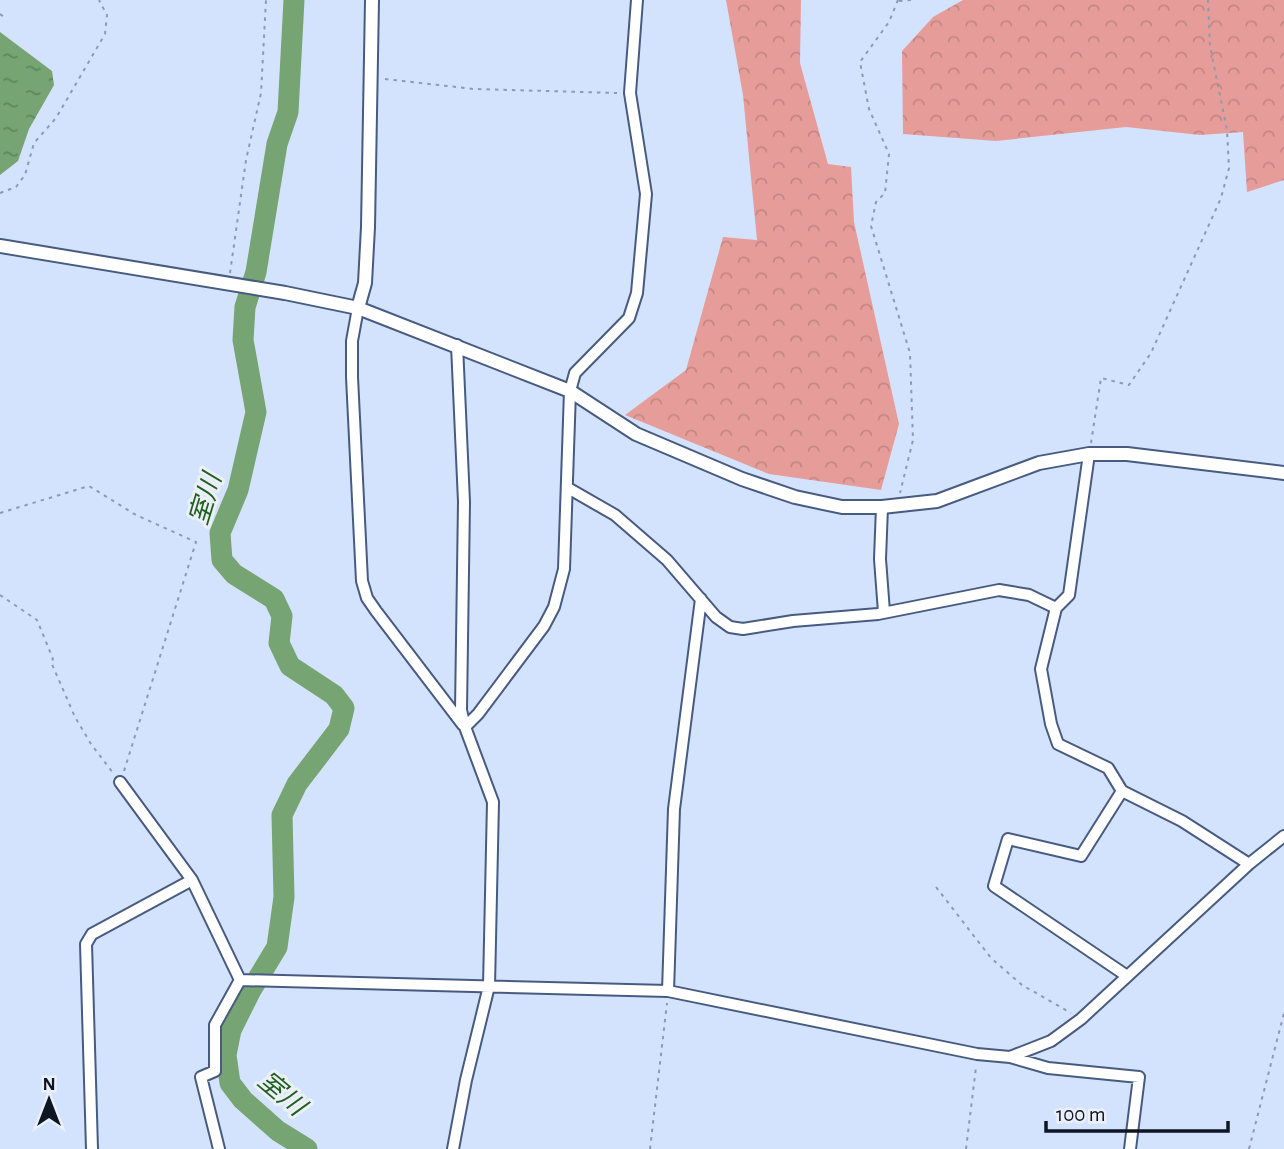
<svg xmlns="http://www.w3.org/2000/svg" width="1284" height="1149" viewBox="0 0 1284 1149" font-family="'Alegreya Sans','Noto Sans JP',sans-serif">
  <defs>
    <pattern id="forest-crowns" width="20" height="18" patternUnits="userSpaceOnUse" patternTransform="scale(1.75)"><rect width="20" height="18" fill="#e69d99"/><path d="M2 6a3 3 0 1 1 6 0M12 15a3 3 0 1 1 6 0" fill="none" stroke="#c48684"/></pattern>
    <pattern id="water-ripples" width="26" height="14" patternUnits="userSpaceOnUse" patternTransform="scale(1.75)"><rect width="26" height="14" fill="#76a472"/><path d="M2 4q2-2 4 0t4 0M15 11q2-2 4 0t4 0" fill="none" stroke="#5f855d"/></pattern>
  </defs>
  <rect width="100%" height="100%" fill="#d4e3fd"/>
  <path fill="url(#forest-crowns)" d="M726,0h75l-1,63 28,101 23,3 3,55 45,202 -18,66 -112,-16 -144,-59 61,-45 37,-133 34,3 -14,-145z
    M963,0h321v180l-37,12 -4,-60 -43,3 -74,-8 -130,14 -93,-7 -1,-83 31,-34z"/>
  <path fill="url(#water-ripples)" d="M0,32l52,39 2,14 -25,44 -11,32 -18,14z"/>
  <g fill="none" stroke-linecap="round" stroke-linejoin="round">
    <path stroke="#76a472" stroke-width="21" d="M294,0l-6,112 -11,32 -21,128 -11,35 -2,33 13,72 -18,78 -18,43 2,27 12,14 40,25 8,17 -3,27 11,23 44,29 10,13 -5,21 -42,55 -15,31 2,82 -7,50 -26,43 -20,40 -5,25 4,28 13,17 35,31 29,18"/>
    <g stroke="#475b81" stroke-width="14">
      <path id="minor" d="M358,308l-6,33v36l10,204 5,17 9,13 87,114
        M1089,454l-20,141 -13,13 -15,61 10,55 7,20 50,24 14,23 60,30 67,43
        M568,488l47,27 52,45 49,57 14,10 13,2 50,-8 85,-7 121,-24 30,5 27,13
        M882,507l-2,52 4,53
        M465,727l13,-13 66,-88 10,-19 10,-38 6,-178 5,-18 54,-55 8,-25 9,-99 -16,-101 7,-93
        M120,782l72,98 48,100
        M1122,791l-41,65 -73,-17 -14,47 133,90
        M240,980l428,11 309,63 33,3 38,11 91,9 -9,72
        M668,991l6,-182 27,-210
        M1010,1057l41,-16 30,-22 168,-155 35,-28
        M92,1149l-6,-205 6,-10 100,-54
        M219,1149l-18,-72 14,-6v-46l25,-45
        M453,1149l13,-69 23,-94 4,-184 -28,-75 -4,-17 3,-208 -7,-157"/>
    </g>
    <g stroke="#475b81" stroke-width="16">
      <path id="tertiary" d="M372,0l-4,227 -3,56 -7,25 212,83 66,43 106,45 53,18 47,10h40l55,-6 102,-38 50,-9h38l157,19
        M0,246l285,47 73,15"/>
    </g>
    <path stroke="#8d9ab0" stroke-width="2" stroke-dasharray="3.5 5" stroke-linecap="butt" d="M898,0l-9,22 -29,40 9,47 20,45 -4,39 -9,9 -5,24 39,127 3,87 -13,53
      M899,1l13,-1
      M0,14l4,3
      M385,79l89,10 143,4
      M0,193l16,-6 9,-12 9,-32 22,-25 49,-84 2,-19 -8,-15
      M230,273l16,-113 15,-67 5,-93
      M1091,443l10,-65 28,7 22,-32 70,-155 8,-30 -2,-38 -17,-84 -2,-46
      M0,513l89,-27 47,29 60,27 -72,229
      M0,595l37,25 16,39 -2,3 24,55 16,27 22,29
      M936,887l55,71 31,27 49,28
      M650,1149l17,-146
      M966,1149l10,-82
      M1249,1149l35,-136"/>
    <use href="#minor" stroke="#fff" stroke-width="10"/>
    <use href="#tertiary" stroke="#fff" stroke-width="12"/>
  </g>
  <g text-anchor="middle" stroke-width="6" stroke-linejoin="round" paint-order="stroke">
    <g font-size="26" font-style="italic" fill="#205f1d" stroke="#eaeff8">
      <text transform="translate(205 499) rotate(-73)" y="9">室川</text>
      <text transform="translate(282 1093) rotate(40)" y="9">室川</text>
    </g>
  </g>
  <g transform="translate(49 1100)" stroke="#eaeff8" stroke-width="5" paint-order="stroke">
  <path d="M0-5L12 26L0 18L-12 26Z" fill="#0e1625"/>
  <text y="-10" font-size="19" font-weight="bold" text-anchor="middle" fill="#0e1625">N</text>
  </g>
  <path d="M1046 1121v10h182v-10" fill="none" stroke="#0e1625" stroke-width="3.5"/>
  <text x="1056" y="1121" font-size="21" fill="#0e1625" stroke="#eaeff8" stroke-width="5" paint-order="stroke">100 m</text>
</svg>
